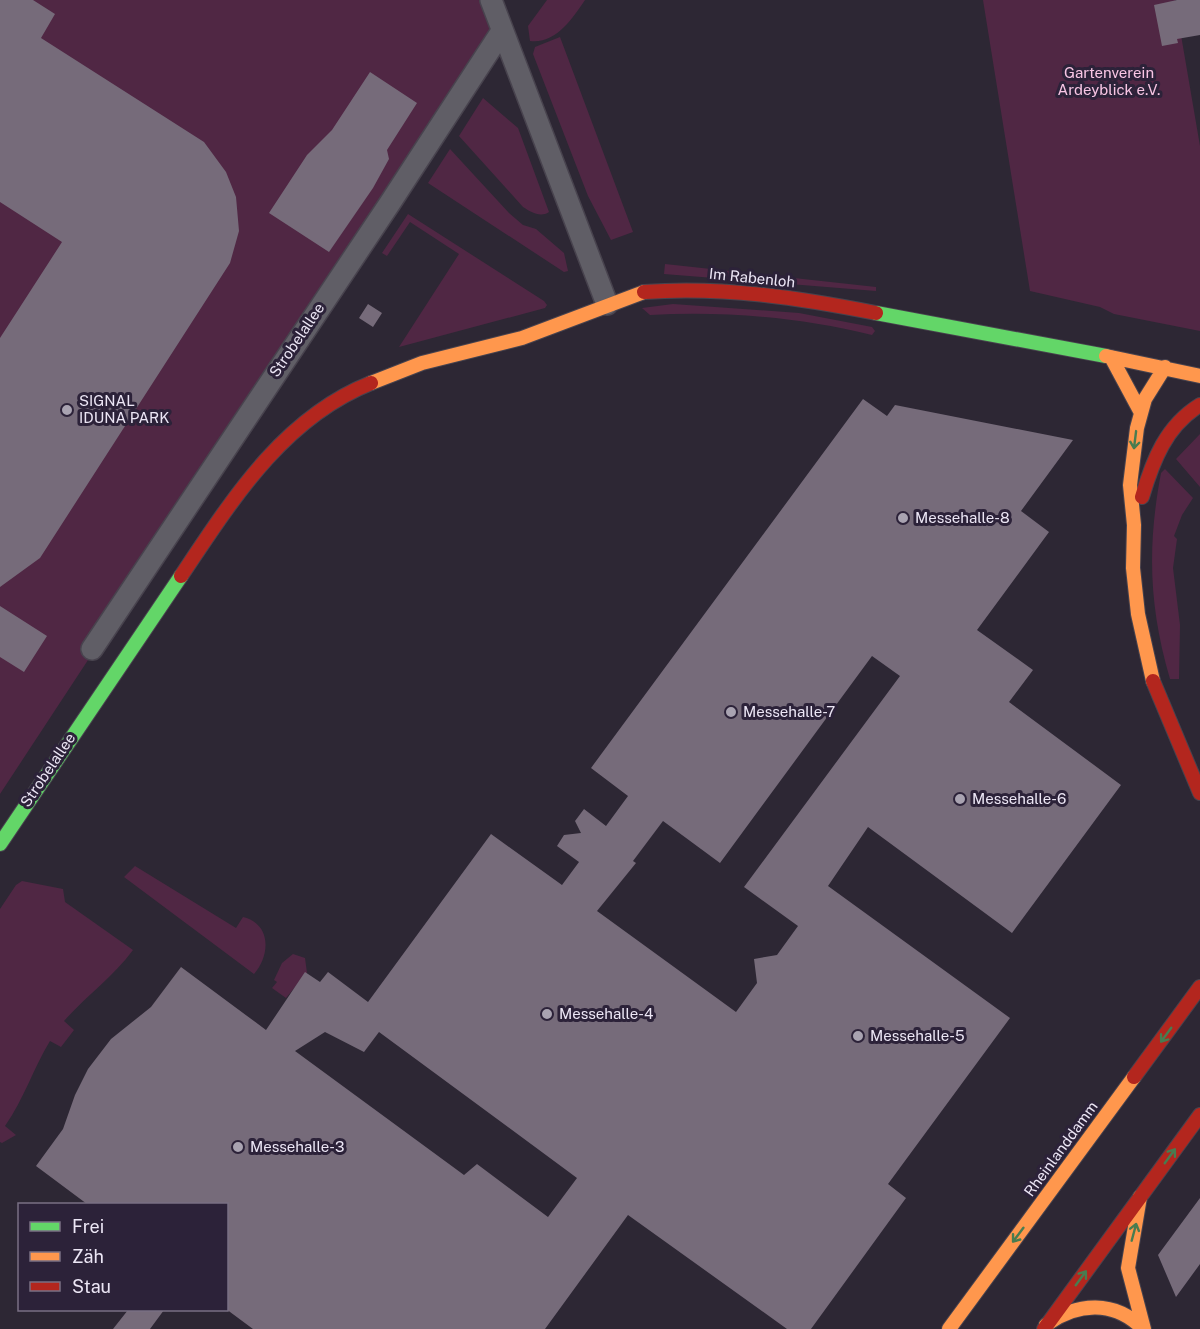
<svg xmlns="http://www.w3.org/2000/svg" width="1200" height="1329" viewBox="0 0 1200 1329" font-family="'Public Sans',sans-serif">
  <rect width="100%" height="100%" fill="#2d2734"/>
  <path fill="#502744" d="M0,0h483l13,39 -496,755z
    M547,0h38c-13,19 -29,44 -55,41l-2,-15z
    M983,0h192l25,146v185l-86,-17 -14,-7 -70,-16z
    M560,37l73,195 -22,8 -23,-44 -55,-142 2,-7z
    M483,98l35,30 31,84c-9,6 -18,0 -26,-5l-64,-71z
    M450,149l59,64 14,12 13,4 28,24 4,18 -4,1 -136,-89z
    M408,214l136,87 3,4 -2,3 -146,39 60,-93 -49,-32 -23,34 -5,-3z
    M665,264l211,23v4l-212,-17z
    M673,304l126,9 73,14 3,4 -3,4c-74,-18 -147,-24 -222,-20l-8,-7z
    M1200,434v53l-24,-28z
    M1165,469l28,29 -11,17 -8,21 3,3 -4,29 7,57 -1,54h-9c-21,-72 -23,-132 -9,-206z
    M135,866l101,62 7,-11c29,7 27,39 11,57l-130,-97z
    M22,881l41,8 2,13 68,48c-20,27 -47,46 -69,71l10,9 -13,17 -11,-6c-17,28 -26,58 -45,85l11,9 -14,8 -2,-1v-233l16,-24z
    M293,954l12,4 2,15 -21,25 -14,-10 5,-6 -3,-2 8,-17z"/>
  <path fill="#766b7a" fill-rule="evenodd" d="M0,0h33l22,14 -14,24 163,104 22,30 10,25 3,34 -9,32 -190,295 -40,29v-249l62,-96 -62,-40z
    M1177,0h23v35l-23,4 1,4 -16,3 -8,-41z
    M370,72l47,31 -30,47 2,9 -16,29 -44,64 -60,-39 38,-58 25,-25z
    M368,304l14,9 -9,14 -14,-9z
    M863,399l24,17 8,-11 178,35 -52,71 28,21 -72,98 56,40 -24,32 112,83 -109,148 -144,-106 -40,59 182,132 -122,166 18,14 -95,131h-24l-159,-114 -83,114h-292l-27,-20v-105h-139l-51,-38 27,-37 12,-34 13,-26 23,-30 40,-32 30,-40 85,63 39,-58 15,10 8,-10 40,30 123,-168 71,51 17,-23 -22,-16 7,-11 17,-2 -6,-12 9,-12 22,17 22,-30 -37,-28zM872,656l28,20 -156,211 54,39 -21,29 -23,4 3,24 -21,29 -139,-101 39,-48 -3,-2 30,-40 57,42zM325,1032l39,20 15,-20 198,146 -29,39 -71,-53 -13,11 -169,-124z
    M0,606l47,30 -23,36 -24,-15z
    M1200,1198v66l-24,33 -18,-42z
    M128,1310h36l-14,19h-37z"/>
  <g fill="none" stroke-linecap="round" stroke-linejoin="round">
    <g stroke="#48434e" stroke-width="24">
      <path id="street" d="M491,0l116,304
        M92,649l298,-446 112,-172"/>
    </g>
    <g stroke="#48434e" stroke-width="16">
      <path id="fast" d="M876,313l230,43
        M0,844l181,-268"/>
    </g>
    <g stroke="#48434e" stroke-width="16">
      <path id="slow" d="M1106,356l94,20
        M1111,357l29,54
        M371,383l51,-20 100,-25 122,-46
        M1153,681l-15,-67 -5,-46 1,-43 -4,-40 7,-57 8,-29 20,-32
        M1140,1197l-12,71 16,61
        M1046,1325c31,-23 69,-25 97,4
        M949,1329l185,-252"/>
    </g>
    <g stroke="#48434e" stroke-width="16">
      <path id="jam" d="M644,292c78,-6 156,6 232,21
        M1142,497c11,-37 24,-71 58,-92
        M181,576c51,-76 102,-158 190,-193
        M1153,681l47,112
        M1134,1077l66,-90
        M1044,1329l156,-214"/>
    </g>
    <use href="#street" stroke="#605e66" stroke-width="21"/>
    <use href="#fast" stroke="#63d668" stroke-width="14"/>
    <use href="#slow" stroke="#ff974d" stroke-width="14"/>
    <use href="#jam" stroke="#b3261e" stroke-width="14"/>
  </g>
  <defs><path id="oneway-shaft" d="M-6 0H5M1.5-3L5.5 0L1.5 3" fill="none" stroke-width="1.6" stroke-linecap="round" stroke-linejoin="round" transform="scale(1.5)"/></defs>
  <g stroke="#487c50">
    <use href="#oneway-shaft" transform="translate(1135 440) rotate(97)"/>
    <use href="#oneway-shaft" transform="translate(1166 1035) rotate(126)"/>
    <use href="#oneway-shaft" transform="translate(1170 1156) rotate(-54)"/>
    <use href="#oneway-shaft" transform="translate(1134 1232) rotate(-75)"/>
    <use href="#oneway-shaft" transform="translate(1018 1235) rotate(127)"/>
    <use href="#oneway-shaft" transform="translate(1081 1278) rotate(-54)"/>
  </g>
  <g fill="#a9a3b1" stroke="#2c2239" stroke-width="2">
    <circle cx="67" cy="410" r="6"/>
    <circle cx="903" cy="518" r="6"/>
    <circle cx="731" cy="712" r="6"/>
    <circle cx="960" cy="799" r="6"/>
    <circle cx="547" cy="1014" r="6"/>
    <circle cx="858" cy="1036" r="6"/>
    <circle cx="238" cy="1147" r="6"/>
  </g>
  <g text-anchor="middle" stroke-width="6" stroke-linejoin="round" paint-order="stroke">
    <g font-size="15" fill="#f8c5e4" stroke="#2c2239">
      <text x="1109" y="78">Gartenverein<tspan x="1109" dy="17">Ardeyblick e.V.</tspan></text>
    </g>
    <g font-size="15" fill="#ece6f5" stroke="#2c2239">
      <text transform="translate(752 278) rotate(6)" y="5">Im Rabenloh</text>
      <text transform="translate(297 340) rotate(-56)" y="5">Strobelallee</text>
      <text transform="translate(48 770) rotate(-56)" y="5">Strobelallee</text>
      <text transform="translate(1061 1149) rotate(-54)" y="5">Rheinlanddamm</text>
    </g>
    <g font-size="15" fill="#ece6f5" stroke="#2c2239" text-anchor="start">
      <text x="79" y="406">SIGNAL<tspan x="79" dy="17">IDUNA PARK</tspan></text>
      <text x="915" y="523">Messehalle-8</text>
      <text x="743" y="717">Messehalle-7</text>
      <text x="972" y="804">Messehalle-6</text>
      <text x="559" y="1019">Messehalle-4</text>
      <text x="870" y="1041">Messehalle-5</text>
      <text x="250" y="1152">Messehalle-3</text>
    </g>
  </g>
  <rect x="18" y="1203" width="210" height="108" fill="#2c2239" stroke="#797084" stroke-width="1.5"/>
  <rect x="30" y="1222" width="30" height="9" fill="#63d668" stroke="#797084" stroke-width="1.5"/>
  <text x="72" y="1233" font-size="18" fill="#ece6f5">Frei</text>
  <rect x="30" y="1252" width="30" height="9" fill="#ff974d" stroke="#797084" stroke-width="1.5"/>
  <text x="72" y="1263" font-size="18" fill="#ece6f5">Zäh</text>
  <rect x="30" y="1282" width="30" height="9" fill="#b3261e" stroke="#797084" stroke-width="1.5"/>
  <text x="72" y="1293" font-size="18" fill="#ece6f5">Stau</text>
</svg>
